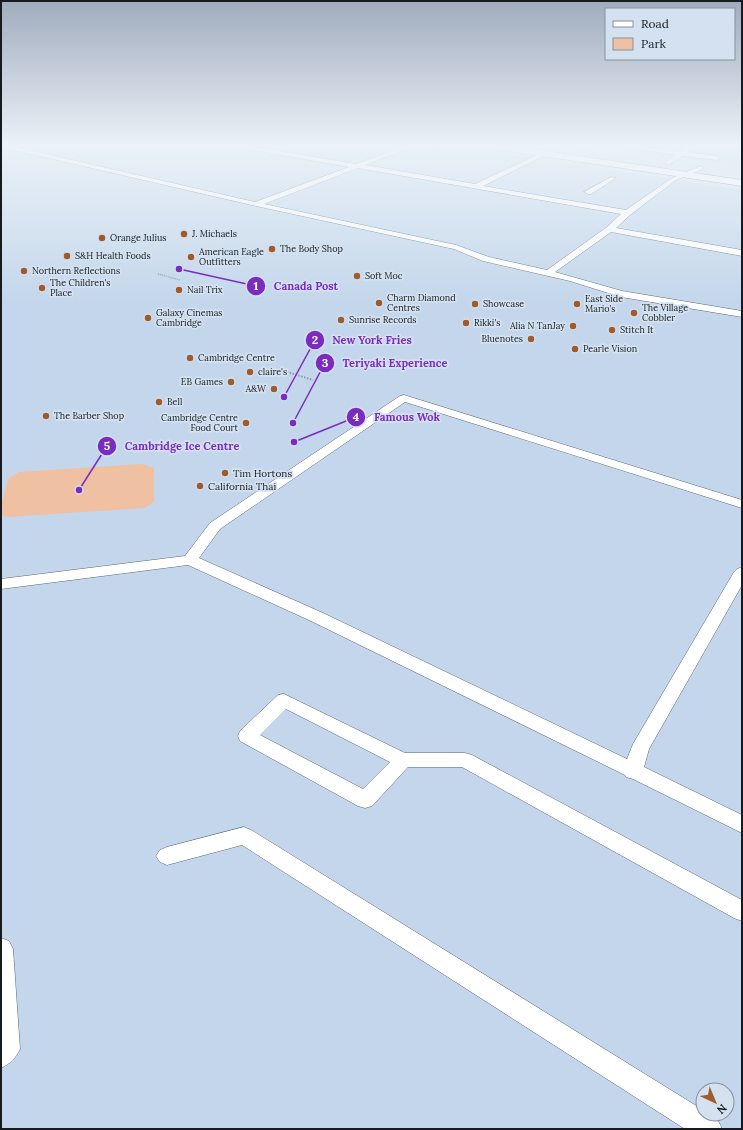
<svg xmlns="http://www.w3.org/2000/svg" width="743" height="1130" viewBox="0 0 743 1130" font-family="Lora,serif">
  <rect width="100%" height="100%" fill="#d3e1f0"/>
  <path fill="#c3d6eb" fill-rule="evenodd" d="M1,145h448l293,45v939h-741zM703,1090h24v24h-24z
    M586,145h156v22z"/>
  <path fill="#f0c0a3" d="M142,464l12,4v34l-10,6 -136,9 -7,-2v-9l7,-27 11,-7z"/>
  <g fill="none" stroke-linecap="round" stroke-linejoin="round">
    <g stroke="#5c6875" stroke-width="1">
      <path id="lane" d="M1,145h6l248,57 94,-35 -113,-20 -3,-2h11l112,19 52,-19h8l-1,1 -50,19 110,19 70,-33 3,2 -1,1 -64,32 143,24 46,-32 29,-12 3,2 -1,1 -27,11 -46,35 -14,13 126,22v6l-131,-24 -56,40 67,19 120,20v6l-121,-20 -51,-16 -87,-20 -29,-12 -198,-43 -255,-59zM358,168l263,46 -14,13 -60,43 -58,-13 -33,-12 -192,-41z
        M589,145h8l-17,7 -3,-2z
        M640,145h7l-2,2 35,4 10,-6h7l-10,7 30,4 3,2 -3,2 -34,-4 -15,9 -3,-2 1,-1 10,-7 -40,-6v-2z
        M611,177l5,1 -25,16h-3l-4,-2z
        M404,395l338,105v8l-337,-106 -185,127 -21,29 124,55 304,146 6,-15 101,-172 3,-3 5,-2v18l-93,164 -5,18 98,48v18l-109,-54 -7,-2 -1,-2 -314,-154 -123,-56 -187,24v-10l184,-23 25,-33 190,-127z
        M284,694l121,59h60l7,2 270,145v21l-8,-3 -272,-151h-54l-36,39 -7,2 -7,-2 -118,-65 -2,-5 2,-5 38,-36zM286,709l104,53 -27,27 -103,-54z
        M244,827l7,3 452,280v4c11,0 15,5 19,15h-37l-443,-284 -75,20 -7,-3 -4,-6 4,-6 7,-3z
        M1,938l8,3 4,8 7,100c-5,10 -9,14 -19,19z"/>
    </g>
    <g stroke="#5c6875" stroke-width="1">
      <path id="primary" d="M484,145h20l238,35v6l-254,-38 -3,-1z"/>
    </g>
    <path stroke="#8f9aa5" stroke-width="1" stroke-dasharray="1 1" stroke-linecap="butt" d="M447,145l4,1
      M431,151l7,1
      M453,152h2"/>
    <path stroke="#8f9aa5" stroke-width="1.5" stroke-dasharray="1 1" stroke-linecap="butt" d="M158,274l22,6"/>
    <path stroke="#8f9aa5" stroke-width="2" stroke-dasharray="1.5 1.5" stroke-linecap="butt" d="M284,371l29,9"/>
    <use href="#lane" fill="#fff" fill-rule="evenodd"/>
    <use href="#primary" fill="#fff" fill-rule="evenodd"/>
  </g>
  <linearGradient id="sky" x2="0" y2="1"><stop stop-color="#a0abbd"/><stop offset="0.48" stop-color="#ebf2f8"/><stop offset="1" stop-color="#ebf2f8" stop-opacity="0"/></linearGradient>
  <rect width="743" height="303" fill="url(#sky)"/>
  <g fill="#9f5b2c" stroke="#d3e1f0" stroke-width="1.5">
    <circle cx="184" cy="234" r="4"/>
    <circle cx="102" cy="238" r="4"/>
    <circle cx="272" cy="249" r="4"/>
    <circle cx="67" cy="256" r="4"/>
    <circle cx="191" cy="257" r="4"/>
    <circle cx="24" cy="271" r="4"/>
    <circle cx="357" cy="276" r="4"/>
    <circle cx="42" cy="288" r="4"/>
    <circle cx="179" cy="290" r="4"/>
    <circle cx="379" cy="303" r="4"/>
    <circle cx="475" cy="304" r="4"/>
    <circle cx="577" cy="304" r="4"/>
    <circle cx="634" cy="313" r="4"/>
    <circle cx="148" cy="318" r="4"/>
    <circle cx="341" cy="320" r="4"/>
    <circle cx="466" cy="323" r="4"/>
    <circle cx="573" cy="326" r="4"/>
    <circle cx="612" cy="330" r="4"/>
    <circle cx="531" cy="339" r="4"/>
    <circle cx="575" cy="349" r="4"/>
    <circle cx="190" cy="358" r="4"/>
    <circle cx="250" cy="372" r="4"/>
    <circle cx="231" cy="382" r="4"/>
    <circle cx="274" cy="389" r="4"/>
    <circle cx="159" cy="402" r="4"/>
    <circle cx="46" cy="416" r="4"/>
    <circle cx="246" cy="423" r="4"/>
    <circle cx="225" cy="473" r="4"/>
    <circle cx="200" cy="486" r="4"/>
  </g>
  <g text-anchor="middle" stroke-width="3.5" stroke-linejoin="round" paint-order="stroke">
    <g font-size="9" fill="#161b20" stroke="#d3e1f0" text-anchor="start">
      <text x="192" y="237">J. Michaels</text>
      <text x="110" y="241">Orange Julius</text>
      <text x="280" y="252">The Body Shop</text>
      <text x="199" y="255">American Eagle<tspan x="199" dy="10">Outfitters</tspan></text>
      <text x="75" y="259">S&amp;H Health Foods</text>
      <text x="32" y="274">Northern Reflections</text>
      <text x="365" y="279">Soft Moc</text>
      <text x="50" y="286">The Children's<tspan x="50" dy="10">Place</tspan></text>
      <text x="187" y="293">Nail Trix</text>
      <text x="387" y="301">Charm Diamond<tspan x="387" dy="10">Centres</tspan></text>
      <text x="585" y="302">East Side<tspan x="585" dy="10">Mario's</tspan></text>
      <text x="483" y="307">Showcase</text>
      <text x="642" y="311">The Village<tspan x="642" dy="10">Cobbler</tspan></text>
      <text x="156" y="316">Galaxy Cinemas<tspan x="156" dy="10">Cambridge</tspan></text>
      <text x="349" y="323">Sunrise Records</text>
      <text x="474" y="326">Rikki's</text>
      <text x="565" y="329" text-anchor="end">Alia N TanJay</text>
      <text x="620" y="333">Stitch It</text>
      <text x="523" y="342" text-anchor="end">Bluenotes</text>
      <text x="583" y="352">Pearle Vision</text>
      <text x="198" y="361">Cambridge Centre</text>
      <text x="258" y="375">claire's</text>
      <text x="223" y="385" text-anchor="end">EB Games</text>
      <text x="266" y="392" text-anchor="end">A&amp;W</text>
      <text x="167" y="405">Bell</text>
      <text x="54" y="419">The Barber Shop</text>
      <text x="238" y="421" text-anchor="end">Cambridge Centre<tspan x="238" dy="10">Food Court</tspan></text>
    </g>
    <g font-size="10" fill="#161b20" stroke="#d3e1f0" text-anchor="start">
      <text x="233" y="477">Tim Hortons</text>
      <text x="208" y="490">California Thai</text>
    </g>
  </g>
  <path fill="none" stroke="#7b2cbf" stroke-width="1.5" d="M179 269L256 286M284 397L315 340M293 423L325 363M294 442L356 417M79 490L107 446"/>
  <g fill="#7b2cbf" stroke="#d3e1f0" stroke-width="1.5">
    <circle cx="179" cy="269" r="4"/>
    <circle cx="284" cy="397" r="4"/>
    <circle cx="293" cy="423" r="4"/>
    <circle cx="294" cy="442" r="4"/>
    <circle cx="79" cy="490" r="4"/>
    <circle cx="256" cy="286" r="10"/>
    <circle cx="315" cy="340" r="10"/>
    <circle cx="325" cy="363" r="10"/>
    <circle cx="356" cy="417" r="10"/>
    <circle cx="107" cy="446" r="10"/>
  </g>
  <g font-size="12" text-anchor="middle" font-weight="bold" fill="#fff">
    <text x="256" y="290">1</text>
    <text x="315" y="344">2</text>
    <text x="325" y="367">3</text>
    <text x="356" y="421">4</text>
    <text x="107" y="450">5</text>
  </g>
  <g font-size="11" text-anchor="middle" font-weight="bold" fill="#7b2cbf" stroke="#d3e1f0" stroke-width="3.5" stroke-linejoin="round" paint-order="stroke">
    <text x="306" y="290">Canada Post</text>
    <text x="372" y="344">New York Fries</text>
    <text x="395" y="367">Teriyaki Experience</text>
    <text x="407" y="421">Famous Wok</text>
    <text x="182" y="450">Cambridge Ice Centre</text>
  </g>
  <rect width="743" height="1130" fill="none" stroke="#161b20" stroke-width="4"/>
  <rect x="605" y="8" width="130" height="52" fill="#d3e1f0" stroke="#87929d"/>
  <rect x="613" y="21" width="20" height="6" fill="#ffffff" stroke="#87929d"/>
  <text x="641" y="28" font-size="12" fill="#161b20">Road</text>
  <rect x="613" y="38" width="20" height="12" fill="#f0c0a3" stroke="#87929d"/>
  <text x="641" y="48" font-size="12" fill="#161b20">Park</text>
  <g transform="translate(715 1102) rotate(136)"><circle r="19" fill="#d3e1f0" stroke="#87929d"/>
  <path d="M0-3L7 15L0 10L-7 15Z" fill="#9f5b2c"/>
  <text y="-6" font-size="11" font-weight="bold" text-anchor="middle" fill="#161b20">N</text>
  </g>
</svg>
